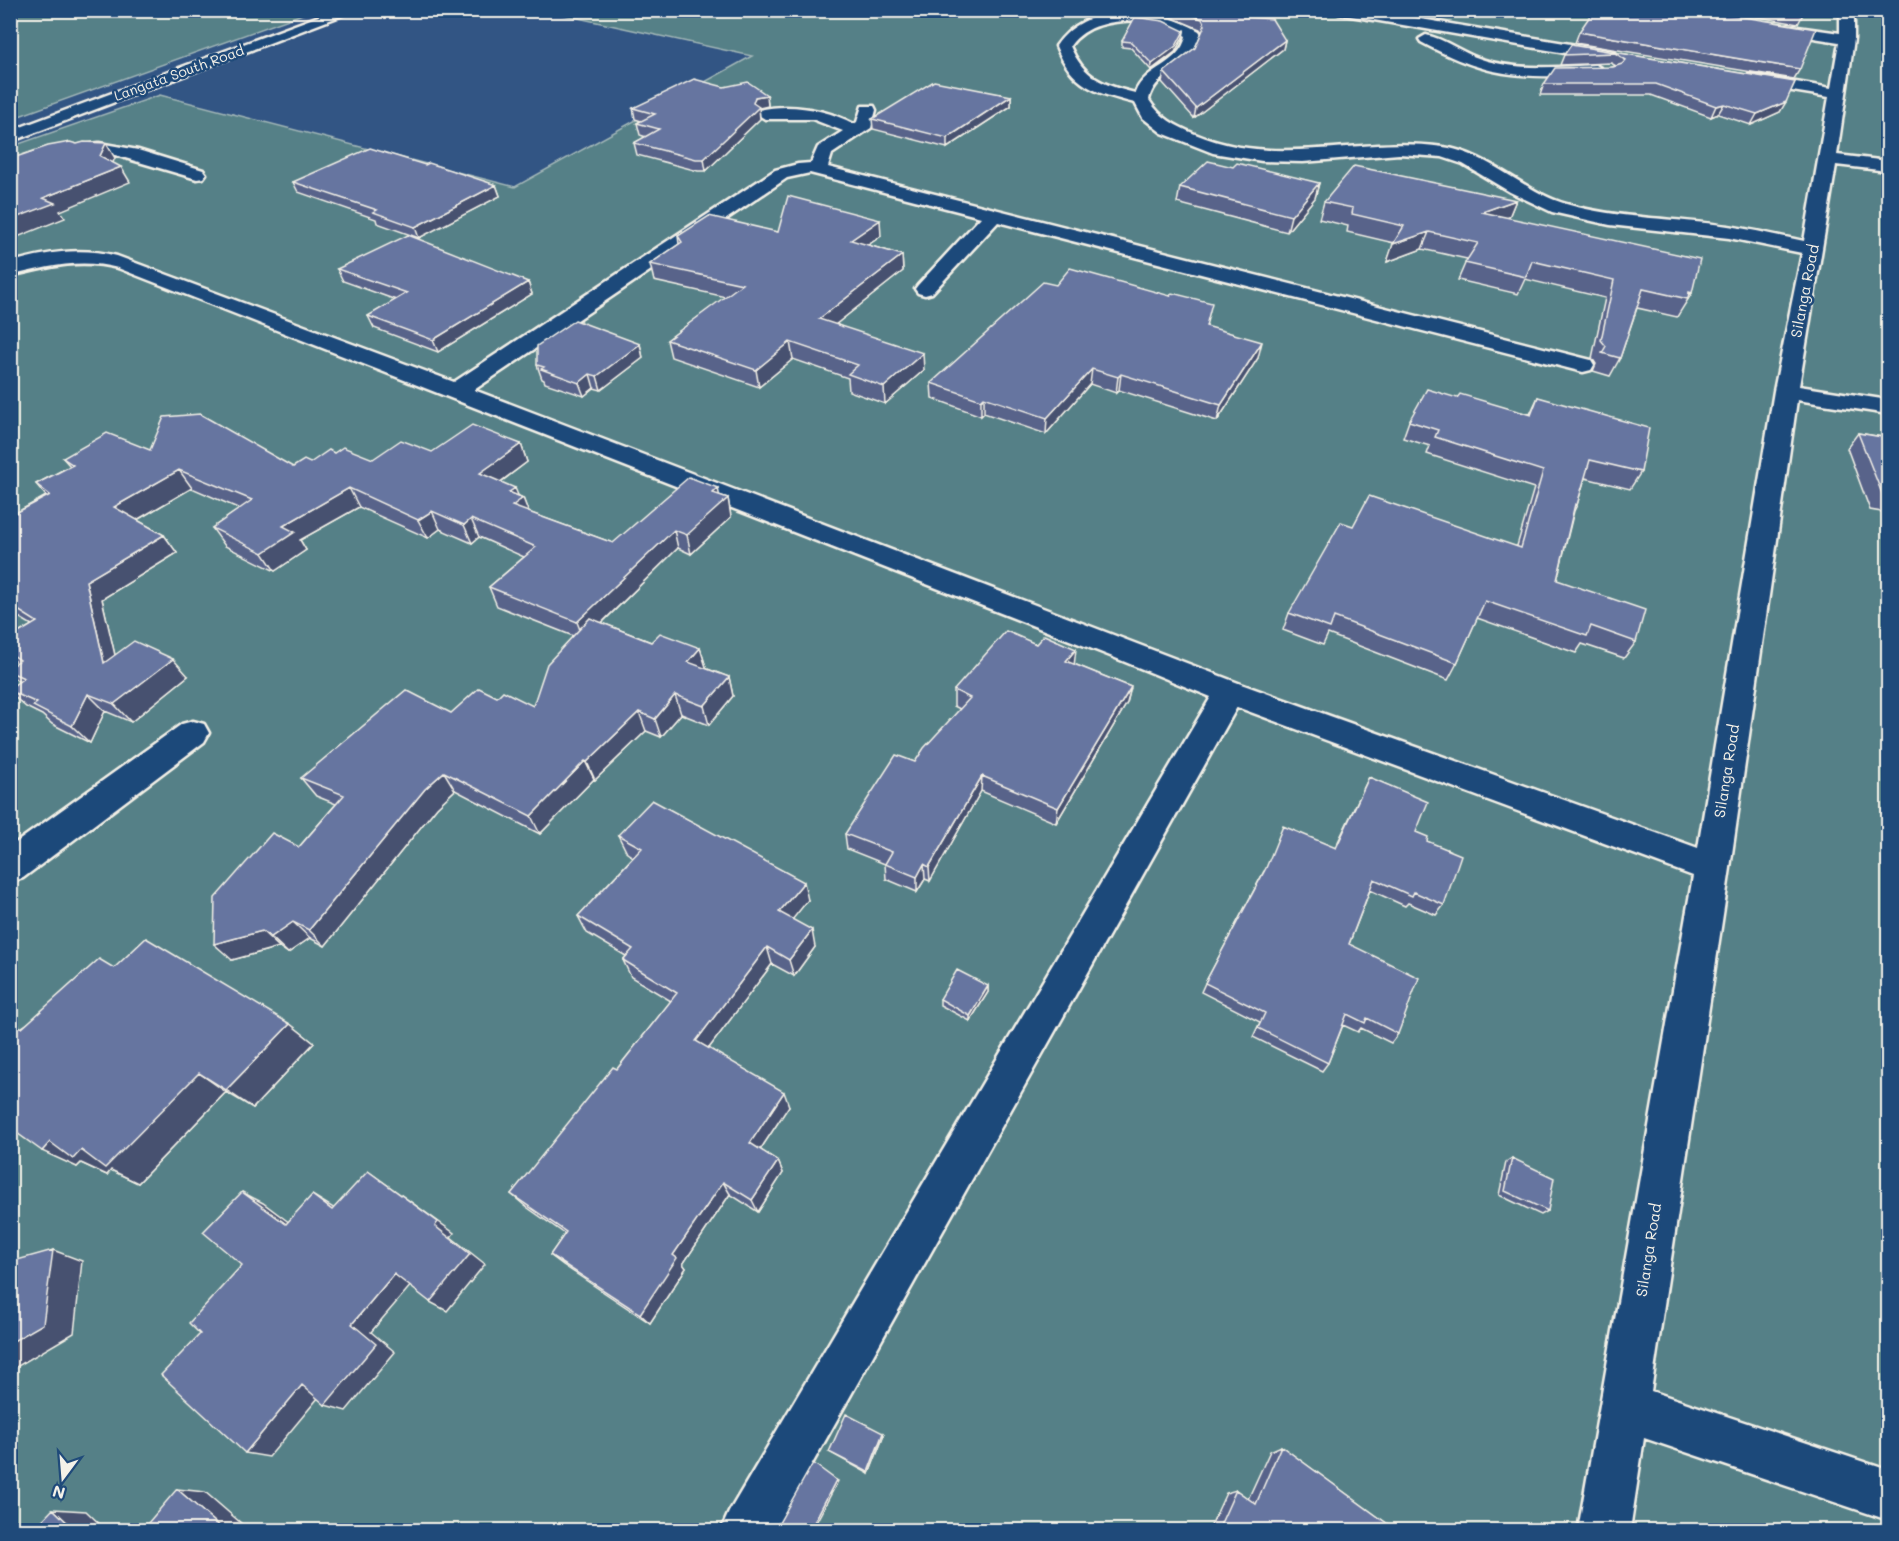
<svg xmlns="http://www.w3.org/2000/svg" width="1899" height="1541" viewBox="0 0 1899 1541" font-family="Mali,sans-serif">
  <rect width="100%" height="100%" fill="#325584"/>
  <filter id="ink" filterUnits="userSpaceOnUse"><feTurbulence type="fractalNoise" baseFrequency=".0167" numOctaves="2"/><feDisplacementMap in="SourceGraphic" scale="12" xChannelSelector="R" yChannelSelector="G"/><feConvolveMatrix kernelMatrix="1 2 1 2 8 2 1 2 1" color-interpolation-filters="sRGB"/></filter>
  <g filter="url(#ink)">
    <path fill="#558087" stroke="#a4b8b8" stroke-width="1.5" d="M11,10h300v1l-300,108z
      M546,11h1342v1519h-1877l-1,-1383 150,-52 355,92 237,-131z"/>
    <g fill="none" stroke-linecap="round" stroke-linejoin="round">
      <g stroke="#f4f1e8" stroke-width="5">
        <path id="minor" d="M335,10h21l-346,132v-11z
          M1332,10h35l245,41 8,5 -8,5 -273,-47z
          M1840,10h14v29l-17,116 51,6v10l-52,-6 -37,221 89,14v14l-91,-14 -67,468 -79,523 237,79v50l-244,-82 -14,92h-52l115,-654 -456,-169 -462,823h-54l8,-18 482,-815 -98,-40 -995,-389c-39,-10 -70,-1 -108,8v-13c36,-11 71,-16 107,-7l337,126 321,-212 23,-6 13,-1 7,-16 25,-16 -31,-12h-47l-8,-5 2,-4c31,-7 67,-1 95,14l3,-2 5,-16h12l2,4 -5,18 -39,26 -4,13 763,193 3,5 -3,5 -8,2 -585,-150 -66,71 -7,2 -7,-2 -3,-4 3,-4 63,-68 -171,-44 -23,5 -313,212 767,294 457,164 76,-457 28,-138 -73,-15 -119,-13 -58,-13 -42,-20 -47,-28 -21,-7 -43,-3 -96,8 -41,-1 -49,-8 -51,-20 -19,-15 -8,-15c-40,-10 -63,-17 -79,-57 31,-46 100,-40 143,-15l2,3c-7,41 -44,32 -52,66 11,18 27,26 46,34 83,35 164,1 248,13 45,6 80,44 123,57 53,15 109,14 162,22 26,4 51,10 76,15l25,-144 -80,-13 -8,-5 8,-5 82,14 8,-46 -70,-11 -7,-4 7,-4 71,10zM1138,20l25,4 23,12c-6,30 -41,30 -51,57 -32,-8 -51,-15 -65,-47 16,-22 42,-25 68,-26z
          M1880,10h8v5l-5,-1z
          M1426,35c19,4 36,18 55,24 36,12 77,8 115,6l8,5c-7,8 -21,5 -31,6 -64,2 -96,-4 -152,-34l-2,-3z
          M99,143l39,7 65,20 3,4 -3,4 -6,1 -82,-24 -56,1 -3,-4 3,-4z
          M193,721l11,3 5,9 -5,9 -181,136 -13,4v-35l172,-123z"/>
      </g>
      <use href="#minor" fill="#1f4a7a" fill-rule="evenodd"/>
    </g>
    <path fill="#58648a" stroke="#f4f1e8" stroke-width="1.5" d="M1142,10h103l3,7 37,23 -2,9 -89,69 -32,-36 2,-10 31,-24 7,-16 -2,-3 -36,-15z
      M1718,10h85v4l-5,10z
      M1184,31l-1,6 -8,15 -24,18 -20,-22 -9,-1v-6z
      M1579,32l221,37 -6,10 -219,-36z
      M1571,45l224,37 -15,30 -29,13 -33,-11 -7,3 -60,-22h-111l4,-11 72,-18 -5,-3 -51,2 4,-10z
      M724,87l43,8 1,11 -9,2 1,11 -54,52h-8l-61,-16 -3,-12 12,-6 -6,-2 -3,-12 4,-2 -6,-2 -2,-11z
      M1011,96v10l-64,42 -74,-19 -1,-10z
      M293,182l203,3 4,11 -81,42 -42,-15 -1,-4 -78,-27z
      M1319,183l-4,15 -28,34 -110,-29 3,-16z
      M1516,200l-7,17 -1,1 184,75 -15,24 -40,-9 -17,50 -10,18 -17,-5 3,-7 -4,-6 13,-60 -80,-19 -7,15 -60,-14 9,-21 -45,-10 -35,13 7,-19 -47,-11 1,-6 -29,-7 5,-17z
      M778,232l103,4 -13,9 34,10 1,16 -67,53 88,46 -39,34 -36,-13 -1,-13 -55,-19 -34,28 -88,-30 -4,-17 59,-43 -72,-16 -4,-17 29,-20 -1,-8z
      M337,269l191,13 4,12 -94,58 -64,-24 -6,-12 28,-16 -53,-19z
      M1207,326l51,32 -41,63 -98,-31 -3,3 -26,-9 -44,50 -62,-21 -3,3 -49,-18 -1,-15z
      M640,344l3,14 -42,32 -7,-2 -10,8 -39,-13 -1,-3 -2,-1 -5,-14z
      M1538,397l103,75 -11,17 -45,-11 -8,27 -3,6 -17,69 79,62 -12,16 -42,-14 -6,9 -99,-35 -20,45 -9,17 -120,-46 -5,11 -40,-15 6,-17 228,-67 17,-58 -107,-34 3,-8 -27,-8 6,-17 48,-23 73,16z
      M1858,433l30,5v75l-18,-3 -23,-62z
      M521,444l6,18 -26,20 18,14 4,2 5,14 85,31 106,-48 9,3 3,19 -40,37 -13,-6 -76,75 49,19 49,6 6,19 -1,1 24,9 4,19 -24,29 -28,-11 -20,23 -15,-6 -51,49 -1,-1 -54,55 -85,-44 -18,17 -112,139 -15,-8 -22,15 -9,-6 -47,13 67,-113 37,-43 -20,-8 -15,-18 150,-65 46,-16 36,9 40,-70 -76,-30 -8,-19 35,-30 -45,-20 -7,6 -32,-14 -12,9 -69,-31 -59,33 6,10 -31,21 -50,-25 -13,-18 28,-19 -48,-21 -55,32 27,15 13,18 -75,46 13,57 73,20 -57,46 -26,-11 -15,32 -38,-19 -10,-9 -16,-8 -16,-14v-5l9,-6 -9,-8v-7l6,-4 -6,-6v-19l22,-13 -22,-13v-96l36,-20 -10,-12 34,-18 -7,-8 87,-8 143,17 17,-4 24,-10 39,6 59,-7z
      M1074,664l57,23 -4,16 -71,120 -75,-32 -51,90 -5,-2 -8,13 -31,-13 -1,-15 -38,-15 -2,-15 70,-72 45,-53 -6,-3v-16z
      M1369,777l47,55 11,9 17,64 -8,10 -28,-12 -3,3 -35,-16 -21,54 49,90 -7,9 -30,-15 -3,4 -15,-7 -15,38 -6,8 -69,-34 7,-15 -59,-30 4,-9 59,-112 71,-23z
      M618,835l190,65 -16,19 23,28 -21,29 -22,-12 -63,84 80,58 -29,44 18,11 5,12 -25,39 -28,-18 -47,70 3,4 -36,55 -87,-58 -13,-10 15,-21 -40,-28 -14,-12 106,-125 54,-68 -40,-24 -8,-17 3,-4 -39,-23 -9,-17 55,-59 -6,-4z
      M114,968l176,56 24,19 -61,65 -27,-16 -88,91 -27,-13 -4,5 -26,-12 -4,4 -55,-140z
      M988,986v6l-18,29 -30,-16v-6z
      M1512,1158l36,53 -7,4 -42,-20 7,-33z
      M883,1433l1,2 -15,39 -40,-22z
      M1281,1446l115,84h-187l17,-37 10,-3 12,9 22,-48z"/>
    <path fill="#475170" stroke="#f4f1e8" stroke-width="1.5" d="M1184,31l-1,6 -8,15 -24,18 1,-6z
      M1285,40l-2,9 -89,69 2,-10z
      M767,95l1,11 -9,2 1,11 -54,52 -2,-12 49,-56 2,-6z
      M1011,96v10l-64,42v-10z
      M1786,102l-6,10 -29,13 6,-11z
      M1724,104l-6,10 -7,3 5,-11z
      M106,143l9,15 -6,13 -9,-15z
      M121,167l9,15 -70,29 5,7 -55,22v-20l33,-22z
      M1319,183l-4,15 -28,34 4,-16z
      M496,185l4,11 -81,42 -4,-11z
      M1516,200l-7,17 -34,13 7,-18z
      M880,220l1,16 -29,20 -1,-16z
      M1429,232l-7,17 -35,13 6,-18z
      M902,255l1,16 -82,65 -2,-17z
      M528,282l4,12 -94,58 -5,-12z
      M790,342l3,17 -34,28 -3,-17z
      M1262,342l-4,16 -41,63 4,-16z
      M640,344l3,14 -42,32 -4,-14z
      M923,353l1,17 -39,34 -1,-17z
      M1092,369l-2,15 -44,50 1,-16z
      M590,374l4,14 -10,8 -5,-13z
      M1121,374l-2,16 -3,3 2,-16z
      M984,397v16l-3,3v-16z
      M521,444l6,18 -39,29 -8,-18z
      M179,470l13,18 -64,37 -14,-18z
      M349,488l10,19 -59,33 6,10 -31,21 -12,-18 20,-27z
      M515,488l5,12 3,-2 7,18 -18,-10 -3,-14z
      M718,488l3,16 7,-6 3,19 -40,37 -4,-19 26,-42z
      M432,511l8,18 -12,9 -10,-18z
      M471,519l8,18 -7,6 -8,-18z
      M674,530l4,18 -94,92 -7,-18z
      M164,535l13,18 -75,46 19,82 -17,-18 -18,-82z
      M700,648l6,19 -13,14 -5,-19z
      M1076,649l-2,17 -8,-5z
      M173,659l15,17 -57,46 -17,-18z
      M729,677l4,19 -24,29 -5,-19z
      M1131,687l-4,16 -71,120 2,-15z
      M88,694l17,17 -15,32 -18,-17z
      M675,695l6,19 -20,23 -6,-18z
      M639,712l7,19 -51,49 -8,-18z
      M585,761l9,18 -54,55 -9,-18z
      M444,772l11,18 -18,17 -112,139 -16,-16 116,-141z
      M982,776l-1,15 -51,90 -1,-14z
      M924,864l1,15 -8,13v-15z
      M804,882l4,18 -24,30 -5,-18z
      M293,922l17,16 -22,15 -17,-16z
      M812,930l3,17 -21,29 -5,-16z
      M262,931l17,16 -47,13 -18,-16z
      M767,947l5,17 -69,92 -7,-15z
      M988,986v6l-18,29v-5z
      M290,1024l24,19 -61,65 -27,-18z
      M199,1073l27,19 -88,91 -27,-13 -4,5 -26,-12 -4,4 -35,-16 8,-9 31,8z
      M784,1092l5,14 -33,50 -6,-13z
      M778,1161l5,12 -25,39 -6,-12z
      M368,1171l86,62 -3,4 34,27 -38,47 -17,-9 5,-76z
      M723,1182l7,12 -47,70 3,4 -36,55 -10,-9 33,-59z
      M242,1192l21,11 43,32 -20,-11z
      M312,1195l20,12 19,14 -19,-11z
      M53,1250l29,11 -8,72 -58,34 -6,9v-33z
      M394,1274l18,10 -41,48 24,20 -49,59 -21,-6 27,-81z
      M302,1385l21,7 -54,65 -24,-4z
      M883,1433l1,2 -15,39 -1,-2z
      M836,1480l2,1 -26,49h-2z
      M177,1489l28,3 44,38h-25z
      M53,1509l33,2 20,19h-31z"/>
    <path fill="#6674a0" stroke="#f4f1e8" stroke-width="1.5" d="M1179,10h66l3,7 24,2 13,21 -89,68 -32,-36 31,-24 10,-23 -3,-6z
      M1594,10h109l113,19 -16,40 -221,-37z
      M1784,10h19v4z
      M1135,17l28,4 21,10 -8,15 -24,18 -21,-22 -9,-1z
      M1571,45l224,37 -9,20 -29,12 -33,-10 -8,2 -60,-22h-112l11,-16 58,-1 9,-3 4,-4 -11,-7 -51,2z
      M694,79l30,8 24,-5 19,13 -12,2 -2,6 6,4 -55,52h-8l-62,-16 25,-14 -22,-6 18,-9 -22,-6z
      M934,81l77,15 -64,42 -75,-19z
      M70,142l7,2 7,-2 22,1 -6,13 21,11 -78,31 12,5 -45,17v-61l38,-13z
      M370,148l55,17 4,-2 67,22 -81,42 -42,-15 4,-2 -84,-28z
      M1208,161l25,6 4,-4 82,20 -28,33 -111,-29z
      M1354,166l162,34 -34,12 218,47 -8,34 -3,-1 -1,7 -45,-10 -23,69 -18,-5 4,-7 -5,-6 13,-60 -82,-19 -6,16 -61,-14 13,-20 -49,-11 -36,12 11,-18 -52,-12 1,-6 -29,-6z
      M788,196l92,24 -29,20 51,15 -83,64 104,34 -39,34 -36,-13 10,-9 -68,-23 -34,28 -89,-30 75,-56 -92,-20 32,-22 -4,-6 31,-20 69,16z
      M408,235l120,47 -95,58 -65,-24 39,-23 -70,-24z
      M1070,268l100,28 2,-3 40,10 -6,23 56,16 -41,63 -100,-31 -3,3 -26,-8 -45,49 -63,-21 -3,3 -50,-17 112,-101 13,3z
      M575,320l65,24 -43,32 -7,-2 -11,9 -38,-14 3,-2 -7,-2v-19z
      M1427,389l30,9 3,-4 71,21 7,-18 111,31 -8,44 -51,-12 -13,45 -2,-1 -18,76 88,30 -9,32 -45,-16 -4,10 -102,-35 -28,62 -123,-46 -4,11 -41,-15 52,-91 12,4 16,-30 152,52 22,-77 -108,-34 3,-7 -29,-9z
      M200,414l93,53 11,-7 6,3 19,-13 5,3 9,-6 30,12 28,-19 31,12 40,-27 49,19 -41,29 35,15 -6,4 14,6 -11,8 101,37 76,-66 29,11 -5,5 15,5 -41,37 -13,-5 -97,92 -88,-35 47,-40 -65,-28 -7,6 -32,-14 -14,9 -69,-32 -66,38 12,6 -32,21 -51,-25 40,-28 -73,-30 -65,37 50,28 -78,46 18,82 30,-22 39,18 -59,45 -26,-10 -16,32 -39,-20 4,-3 -27,-12v-3l14,-10 -14,-6v-5l10,-7 -10,-7v-15l27,-16 -27,-17v-89l40,-21 -14,-11 37,-19 -10,-7 44,-25 43,17 14,-33z
      M1858,433l30,5v58h-5z
      M590,618l61,24 9,-9 40,15 -12,14 41,15 -25,29 -29,-11 -20,24 -16,-7 -52,50 -2,-1 -54,55 -87,-44 -19,17 -116,141 -16,-8 -22,15 -9,-6 -48,13 1,-46 57,-65 27,14 45,-52 -43,-17 105,-88 45,23 28,-25 18,9 6,-6 30,15 14,-42z
      M1006,631l30,13 8,-9 32,14 -10,12 65,26 -73,121 -76,-32 -53,91 -5,-3 -7,13 -32,-13 7,-12 -47,-18 51,-79 19,7 9,-14 46,-50 -16,-8z
      M1369,777l59,25 -12,30 12,5 -1,4 34,14 -17,50 -30,-13 -2,4 -38,-17 -25,65 70,34 -21,56 -31,-16 -2,5 -18,-9 -19,49 -70,-35 7,-15 -60,-30 61,-115 17,-42 53,22z
      M652,800l152,82 -25,30 33,18 -23,30 -22,-13 -71,94 88,51 -34,51 28,18 -26,39 -29,-18 -50,73 4,3 -37,56 -90,-59 16,-23 -55,-38 102,-127 4,2 60,-76 -54,-33 10,-11 -55,-33 64,-68 -24,-13z
      M146,938l144,86 -64,66 -27,-17 -94,95 -24,-18 -8,9 -23,-17 -8,9 -32,-23v-108l12,8 77,-69 15,9z
      M957,970l31,16 -18,30 -30,-17z
      M1512,1158l42,20 -6,33 -43,-20z
      M368,1171l70,51 -3,4 35,28 -40,48 -36,-28 -42,50 24,20 -51,61 -23,-20 -57,68 -84,-78 39,-41 -11,-11 53,-58 -39,-33 39,-40 44,32 26,-29 20,15z
      M53,1250l-10,74 -33,19v-81z
      M846,1414l37,19 -15,39 -39,-20z
      M1281,1446l115,84h-178l18,-40 20,14z
      M813,1463l23,17 -26,50h-35z
      M177,1489l47,41h-82z
      M53,1509l22,21h-42z"/>
  </g>
  <g text-anchor="middle" stroke-width="5" stroke-linejoin="round" paint-order="stroke">
    <g font-size="14" fill="#f4f1e8" stroke="#1f4a7a">
      <text transform="translate(179 73) rotate(-20)" y="5">Langata South Road</text>
    </g>
    <g font-size="15" fill="#f4f1e8" stroke="#1f4a7a">
      <text transform="translate(1805 291) rotate(-79)" y="5">Silanga Road</text>
      <text transform="translate(1727 771) rotate(-81)" y="5">Silanga Road</text>
      <text transform="translate(1649 1250) rotate(-81)" y="5">Silanga Road</text>
    </g>
  </g>
  <rect width="1899" height="1541" fill="none" stroke="#1f4a7a" stroke-width="36"/>
  <rect x="18" y="18" width="1863" height="1505" fill="none" stroke="#f4f1e8" stroke-width="2" filter="url(#ink)"/>
  <g transform="translate(63 1478) rotate(196)" stroke="#1f4a7a" stroke-width="4.5" paint-order="stroke">
  <path d="M0-4.5L10 22L0 15L-10 22Z" fill="#f4f1e8"/>
  <text y="-9" font-size="16" font-weight="bold" text-anchor="middle" fill="#f4f1e8">N</text>
  </g>
</svg>
